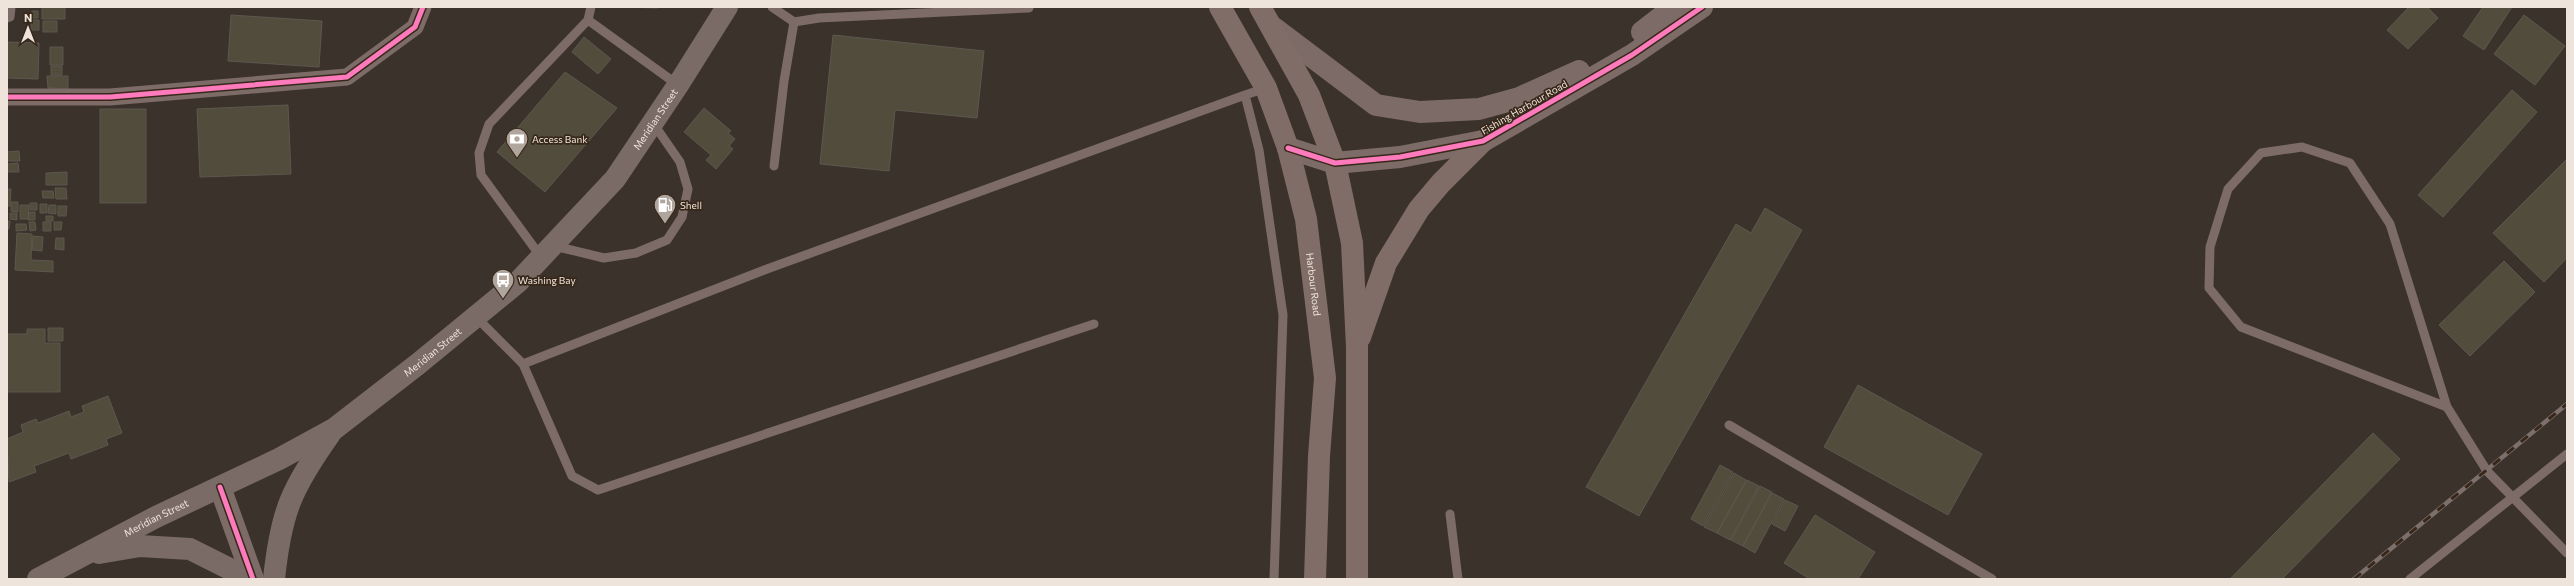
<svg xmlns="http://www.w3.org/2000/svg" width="2574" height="586" viewBox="0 0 2574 586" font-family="Commissioner,sans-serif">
  <rect width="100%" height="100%" fill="#3b332b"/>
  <path fill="#524c3d" stroke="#5d574f" d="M42,7h23v12h-23z
    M621,7h37v1z
    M2409,7h18l11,11 -30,31 -21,-19z
    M2483,7h29l-28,43 -21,-14z
    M32,11h6v7h-6z
    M231,15l91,6 -3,46 -91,-6z
    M2524,15l41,31 -30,39 -41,-31z
    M31,20h8v10h-8z
    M43,21h14v11h-14z
    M833,35l151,16 -7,67 -82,-8 -6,61 -69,-7z
    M584,37l27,22 -13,15 -26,-22z
    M7,42l32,1 -1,36 -31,-1z
    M50,47h13v18h-13z
    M51,66h11v9h-11z
    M565,72l52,36 -72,84 -48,-40z
    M47,76h21v15l-13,1v-4h-7z
    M2512,90l25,22 -94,105 -25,-22z
    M288,105l3,69 -91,3 -3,-68z
    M704,108l27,23 -3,2 7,6 -6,7 4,3 -17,20 -10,-9 5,-5 -27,-23z
    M100,109h46v94h-46z
    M19,151l1,10h-13v-9z
    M2567,159v99l-23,24 -51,-49z
    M18,163l1,9h-12v-8z
    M67,172v13h-21v-12z
    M55,188h11l1,11h-11z
    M7,189h4l-1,17h-3z
    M42,191h11l1,7h-11z
    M11,202h7v10l-7,-1z
    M30,203h7v7h-7z
    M40,204h7v9h-7z
    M20,205h9l-1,14h-8z
    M49,205h7v9l-8,-1z
    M58,206h9l-1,10h-8z
    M1765,208l37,22 -163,286 -53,-29 150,-263 15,9z
    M29,212h6v8h-7z
    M10,213h7v7l-7,-1z
    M46,216h7v5h-7z
    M7,221h3l-1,8h-2z
    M29,222h6l1,8 -6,1z
    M43,222h8v9h-8z
    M54,222h8l-1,8h-7z
    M16,224h10l1,6 -11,1z
    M17,233l15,1 -1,26 22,1v11l-38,-2z
    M33,236l10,1 -1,14 -10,-1z
    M56,238h8v12l-9,-1z
    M2504,261l31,31 -65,64 -31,-31z
    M48,328h15v13h-15z
    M27,329h18v14h15v49h-53v-58h20z
    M1858,385l124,69 -34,61 -124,-68z
    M108,396l14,37 -16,6 2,6 -37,14 -2,-6 -35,13 2,6 -27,10 -2,-43 16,-7 -2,-7 15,-6 2,4 31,-12 2,6 13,-5 -2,-6z
    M2373,433l27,26 -118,120h-52z
    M1720,465l13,7 -30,54 -12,-7z
    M1734,473l12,7 -29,53 -13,-6z
    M1747,480l12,6 -29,54 -13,-7z
    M1760,486l12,6 -29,54 -12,-6z
    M1772,493l12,6 -29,54 -12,-7z
    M1785,500l13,6 -13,25 -13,-7z
    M1815,515l60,37 -17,27h-48l-26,-16z"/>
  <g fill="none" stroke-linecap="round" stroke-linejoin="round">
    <path stroke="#7d6b67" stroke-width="9" d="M772,7l22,15
      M7,18l3,-1 1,-10
      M588,20l90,65
      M1266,88l-21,7 14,55 24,165 -9,264
      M774,166l10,-85 10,-59 25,-4 210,-10
      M554,246l50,12 32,-5 31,-13 15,-23 6,-28 -8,-27 -27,-39
      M541,257l-60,-82 -2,-22 10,-29 99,-104 3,-13
      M476,317l47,47 244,-95 478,-174
      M523,364l49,112 26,14 496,-166
      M2447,407l-206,-80 -32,-39 1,-41 18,-58 33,-36 41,-6 48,16 40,61 57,183 40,64 80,82
      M1729,425l263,154
      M1450,514l8,65
      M2410,579l157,-125"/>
    <path stroke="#7d6b67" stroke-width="17" d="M7,97h103l237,-20 68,-50 8,-20"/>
    <path stroke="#7d6b67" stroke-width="22" d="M1274,28l102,77 44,7 59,-3 40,-11 60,-27
      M1642,32l32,-25
      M1288,148l47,15 65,-6 83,-16 149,-86 70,-48
      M220,487l33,92"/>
    <g stroke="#816d67" stroke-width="22">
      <path id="s1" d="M1220,7l46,81 22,60 18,71 19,159 -6,78 -4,123"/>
      <path d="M1260,7l49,88 26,68 17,80 5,104v232"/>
      <path d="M1360,337l26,-74 33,-54 22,-26 42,-42"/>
    </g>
    <g stroke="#7b6b66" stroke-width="22">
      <path d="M99,553l41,-7 50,3 60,30"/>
      <path id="s2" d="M38,579l118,-62 123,-58 55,-30 84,-65 100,-82 97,-103 63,-94 49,-78"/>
      <path d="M274,579c7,-67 17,-90 56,-145"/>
    </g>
    <g stroke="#7c6f6c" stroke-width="4.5">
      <path id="rail" d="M2354,579l213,-175"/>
    </g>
    <use href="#rail" stroke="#38281a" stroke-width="3" stroke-dasharray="9" stroke-linecap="butt"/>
    <g stroke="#38281a" stroke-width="8">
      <path id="cycleway" d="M7,97h103l237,-20 68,-50 8,-20
        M1288,148l47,15 65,-6 83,-16 149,-86 70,-48
        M220,487l33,92"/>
    </g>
    <use href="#cycleway" stroke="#fd7abc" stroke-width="5"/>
  </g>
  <defs>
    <g id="bank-pin" transform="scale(1.15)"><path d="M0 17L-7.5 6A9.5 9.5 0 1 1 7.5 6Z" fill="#b0a69d" stroke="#38281a"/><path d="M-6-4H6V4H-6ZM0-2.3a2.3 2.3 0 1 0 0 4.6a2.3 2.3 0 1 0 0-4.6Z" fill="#fff"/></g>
    <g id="fuel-pin" transform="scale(1.15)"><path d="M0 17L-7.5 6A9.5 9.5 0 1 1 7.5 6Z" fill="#b0a69d" stroke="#38281a"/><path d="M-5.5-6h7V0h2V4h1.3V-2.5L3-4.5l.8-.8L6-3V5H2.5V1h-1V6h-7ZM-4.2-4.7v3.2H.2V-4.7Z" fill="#fff"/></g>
    <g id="bus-pin" transform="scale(1.15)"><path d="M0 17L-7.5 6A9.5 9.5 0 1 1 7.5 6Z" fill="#b0a69d" stroke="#38281a"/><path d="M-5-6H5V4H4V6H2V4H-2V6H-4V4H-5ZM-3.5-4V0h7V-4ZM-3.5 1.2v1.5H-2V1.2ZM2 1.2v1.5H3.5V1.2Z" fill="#fff"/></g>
  </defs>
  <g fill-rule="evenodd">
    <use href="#bank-pin" x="517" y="139"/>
    <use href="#fuel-pin" x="665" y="205"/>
    <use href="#bus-pin" x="503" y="280"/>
  </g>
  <g text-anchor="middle" stroke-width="3.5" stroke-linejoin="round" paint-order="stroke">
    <g font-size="10" fill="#efe4db" stroke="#38281a">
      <text transform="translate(1524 107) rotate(-30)" y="4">Fishing Harbour Road</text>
      <text dy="4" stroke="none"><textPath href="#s2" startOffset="781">Meridian Street</textPath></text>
      <text dy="4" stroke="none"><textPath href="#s1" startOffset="296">Harbour Road</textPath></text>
      <text dy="4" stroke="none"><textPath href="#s2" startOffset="457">Meridian Street</textPath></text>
      <text dy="4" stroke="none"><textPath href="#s2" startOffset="133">Meridian Street</textPath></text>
    </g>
    <g font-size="10" fill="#efe4db" stroke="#38281a" text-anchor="start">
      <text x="532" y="143">Access Bank</text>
      <text x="680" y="209">Shell</text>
      <text x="518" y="284">Washing Bay</text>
    </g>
  </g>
  <rect width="2574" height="586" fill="none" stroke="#efe4db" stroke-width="16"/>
  <g transform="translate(28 28)" stroke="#38281a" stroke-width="3" paint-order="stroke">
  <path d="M0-3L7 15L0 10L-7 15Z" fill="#efe4db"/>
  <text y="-6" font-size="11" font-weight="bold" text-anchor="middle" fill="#efe4db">N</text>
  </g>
</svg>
